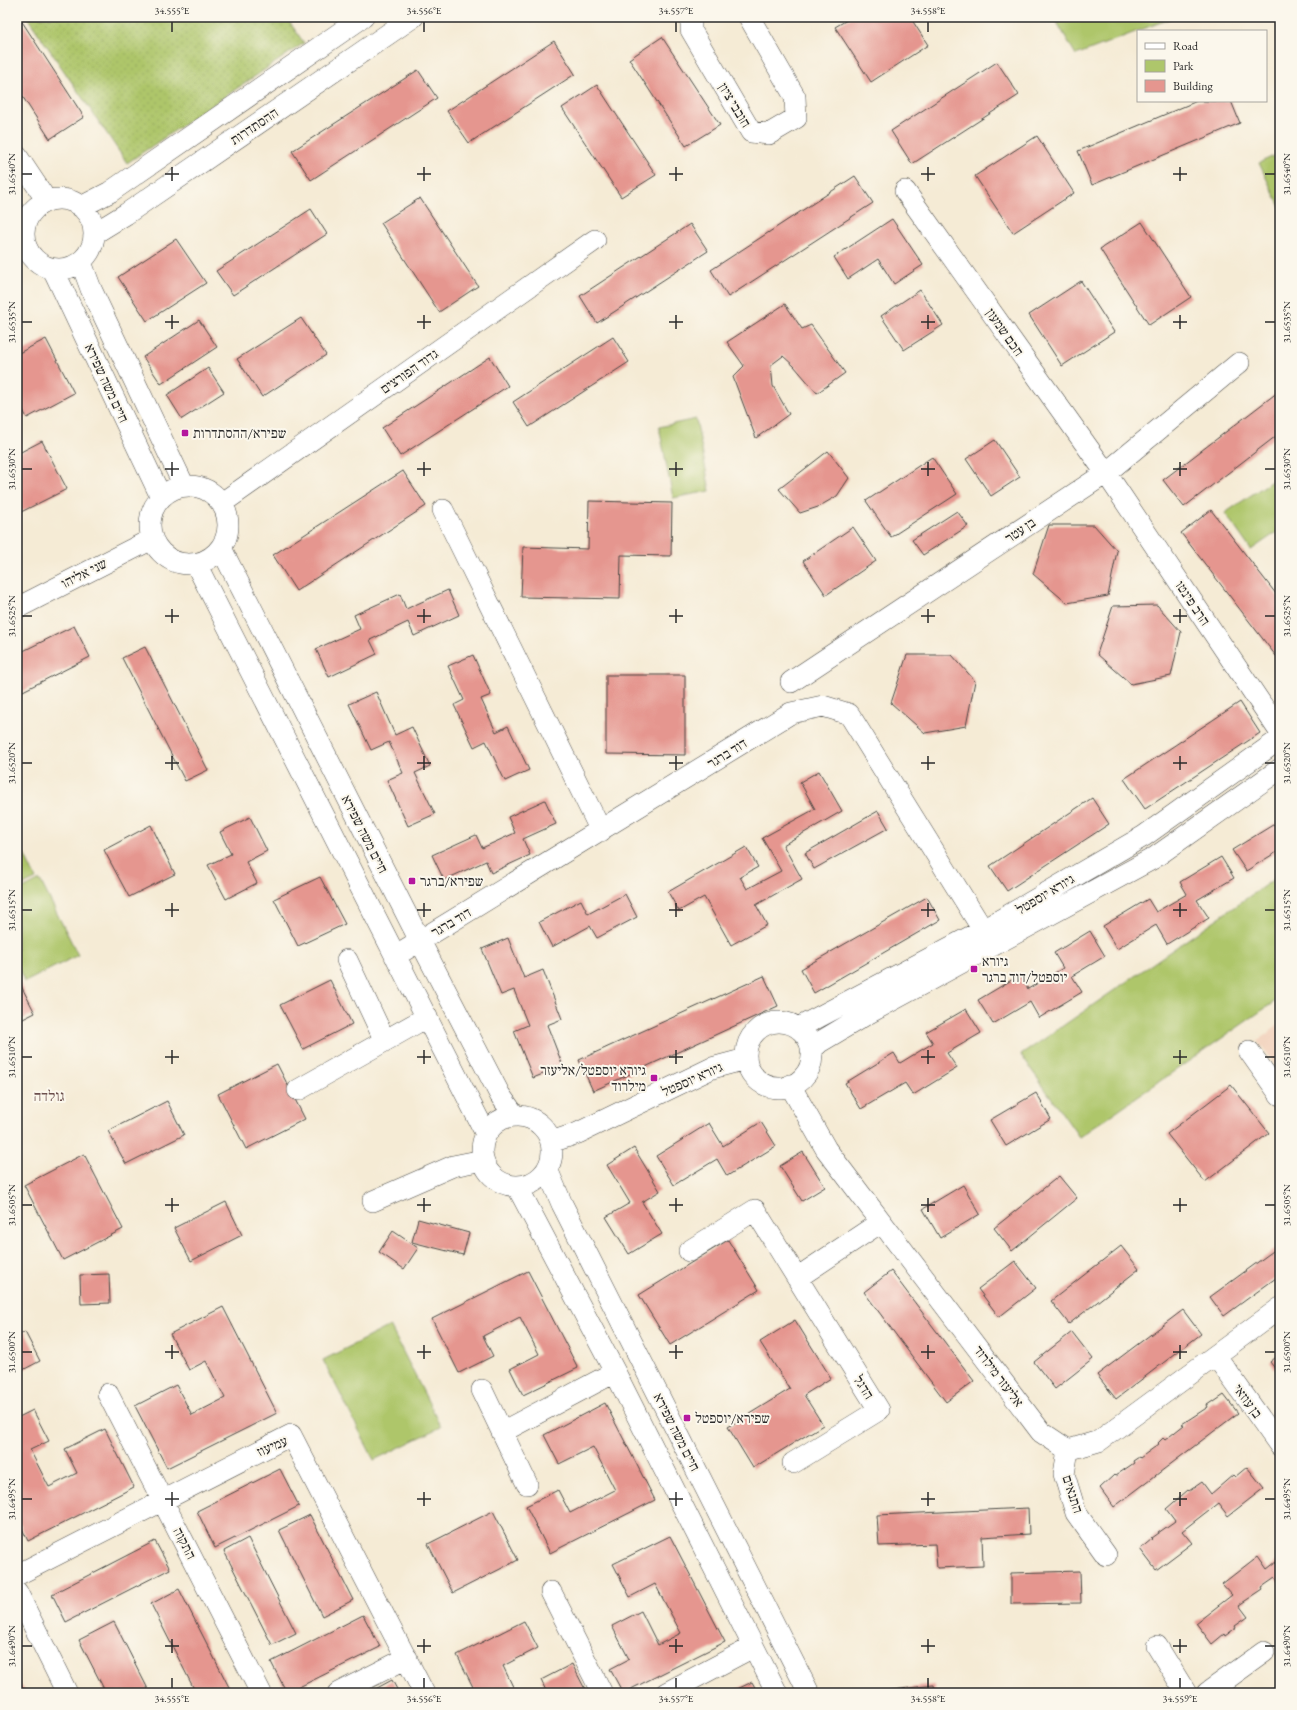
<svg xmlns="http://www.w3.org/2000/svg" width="1297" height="1710" viewBox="0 0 1297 1710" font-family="'EB Garamond','Frank Ruhl Libre',serif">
  <defs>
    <pattern id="grass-dots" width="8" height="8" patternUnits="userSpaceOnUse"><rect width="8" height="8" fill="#aec66b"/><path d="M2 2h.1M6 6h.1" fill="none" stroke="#96aa5d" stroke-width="1.8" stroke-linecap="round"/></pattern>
  </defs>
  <rect width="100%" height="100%" fill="#fbf7ec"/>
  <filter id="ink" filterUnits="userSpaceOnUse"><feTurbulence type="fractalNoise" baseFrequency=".025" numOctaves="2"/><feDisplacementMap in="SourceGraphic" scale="8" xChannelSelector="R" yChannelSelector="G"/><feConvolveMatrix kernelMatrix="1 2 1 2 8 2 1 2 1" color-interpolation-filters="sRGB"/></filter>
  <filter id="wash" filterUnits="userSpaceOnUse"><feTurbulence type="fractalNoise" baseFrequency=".012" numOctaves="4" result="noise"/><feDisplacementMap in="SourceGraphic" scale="16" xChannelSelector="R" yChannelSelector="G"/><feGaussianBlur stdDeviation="0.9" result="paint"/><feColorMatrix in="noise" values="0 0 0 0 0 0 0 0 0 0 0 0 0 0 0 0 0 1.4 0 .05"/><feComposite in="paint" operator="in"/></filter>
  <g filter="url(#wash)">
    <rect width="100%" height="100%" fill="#f5ebd5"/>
    <path fill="#f3d4bf" d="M1280,1024v47l-23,-30z"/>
    <path fill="url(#grass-dots)" stroke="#6c784b" d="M27,17h259l18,26 -177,120z"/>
    <path fill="#aec66b" stroke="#6c784b" d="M1054,17h120l-98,38z
      M1280,153v54l-21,-44z
      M696,419l14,72 -37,7 -14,-71z
      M1279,476l1,54 -29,20 -26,-37z
      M22,850l14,29 -19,9v-35z
      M1280,875v123l-201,139 -58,-82z
      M40,880l38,75 -53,27 -8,-17v-73z
      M390,1326l51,101 -67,33 -51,-100z"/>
    <g id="blocks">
      <path fill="#e5968f" d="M17,17h2l65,100 -34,22 -33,-51z
        M527,17h12l-8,5z
        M852,17h58l18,28 -57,37 -36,-55z
        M662,37l58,88 -34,21 -57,-87z
        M554,41l21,33 -106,69 -22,-32z
        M997,62l22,33 -107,69 -21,-33z
        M418,70l19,28 -126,82 -19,-29z
        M597,85l59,90 -35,22 -59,-89z
        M1197,101h34l9,22 -148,62 -14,-34z
        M1037,136l37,57 -61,40 -38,-57z
        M855,176l18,27 -145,94 -17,-27z
        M420,198l58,88 -39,26 -58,-89z
        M311,209l16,25 -94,61 -17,-24z
        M892,219l31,46 -29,19 -16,-25 -30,20 -14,-22z
        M1142,222l49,75 -42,28 -49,-76z
        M690,224l18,27 -111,72 -17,-27z
        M176,239l30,44 -59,38 -29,-44z
        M1081,281l33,51 -52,34 -33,-51z
        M920,290l23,35 -39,25 -23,-34z
        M785,304l17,25 9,-4 34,48 -28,20 -23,-27 -11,-10 -12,9 2,21 16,28 -33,24 -23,-61 11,-11 -17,-24z
        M301,318l25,37 -64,42 -25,-38z
        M199,320l18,27 -56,37 -18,-27z
        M613,337l16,25 -100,65 -16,-25z
        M46,339l28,54 -47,25 -10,-20v-44z
        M490,357l18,29 -108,70 -18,-28z
        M208,368l16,24 -42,27 -15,-24z
        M1278,392l2,3v38l-96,74 -21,-27z
        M995,440l25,37 -29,19 -25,-37z
        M42,441l25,48 -46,23 -4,-9v-49z
        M828,451l21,27 -12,18 -19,11 -18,6 -21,-24z
        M932,457l25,37 -66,43 -25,-36z
        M403,471l23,35 -130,85 -23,-36z
        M589,501l83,2 -1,53 -50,-1 -1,44 -99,-2 2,-50 65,2z
        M1211,510l69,89v54l-4,3 -95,-123z
        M957,511l11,15 -45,29 -11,-15z
        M1049,525h45l23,26 -9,45 -41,7 -34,-29z
        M853,527l23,34 -50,34 -23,-34z
        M448,590l11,25 -45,21 -6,-14 -38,18 7,14 -48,23 -13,-28 44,-20 -6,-14 46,-21 6,15z
        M1157,605l24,27 -10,44 -40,8 -34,-30 16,-48z
        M74,626l16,31 -73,37v-40z
        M145,647l63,123 -23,11 -63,-123z
        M473,655l18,40 -10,4 15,33 12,-6 21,44 -24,11 -19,-40 -12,6 -20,-42 10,-5 -16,-34z
        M907,655h45l23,26 -9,45 -41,7 -34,-30z
        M606,675h79v80l-79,-1z
        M376,692l19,43 17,-8 18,39 -15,7 20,41 -27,12 -21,-46 16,-7 -14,-31 -18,8 -22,-46z
        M1240,702l20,31 -115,76 -21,-30z
        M819,771l23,40 -59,34 19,34 -46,26 11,20 -36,20 -27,-48 -25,14 -11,-19 78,-45 12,20 -18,10 7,12 34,-18 -19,-33 53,-29 -15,-27z
        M1092,798l17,26 -102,67 -17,-25z
        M545,800l11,24 -33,15 7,16 -39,18 -5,-12 -42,19 -12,-25 44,-20 6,13 33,-15 -7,-16z
        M878,811l10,17 -74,41 -9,-16z
        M250,817l17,34 -21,11 11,21 -31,16 -18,-34 23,-11 -11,-22z
        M1276,823l4,7v20l-34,21 -14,-21z
        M151,825l24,49 -46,23 -25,-47z
        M1221,857l13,21 -37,22 12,18 -42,26 -11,-19 -39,24 -14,-23 45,-27 8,13 31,-18 -7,-12z
        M320,877l25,47 -47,22 -24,-47z
        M625,894l12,23 -40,21 -7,-12 -38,21 -13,-25 42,-22 7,14z
        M927,897l13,23 -126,73 -13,-24z
        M1090,931l15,25 -33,20 10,16 -43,26 -9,-16 -37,22 -15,-24 42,-25 8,14 35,-21 -9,-15z
        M508,938l16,40 19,-8 19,49 -15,6 16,41 -30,12 -19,-47 14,-6 -14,-35 -13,5 -19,-46z
        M764,976l14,30 -185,85 -14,-31z
        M17,978l18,35 -18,9z
        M330,980l22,44 -49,25 -23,-44z
        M966,1009l15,24 -34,20 10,15 -44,27 -8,-12 -44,26 -16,-26 49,-30 6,10 33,-20 -7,-11z
        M277,1064l28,55 -59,30 -28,-55z
        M1231,1085l38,48 -64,49 -38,-48z
        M1036,1093l15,26 -45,27 -16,-26z
        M167,1101l17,34 -58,29 -18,-33z
        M761,1122l15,24 -49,30 -10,-17 -43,26 -18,-29 53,-33 14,23z
        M634,1148l26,43 -18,11 20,32 -33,20 -23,-37 24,-14 -23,-38z
        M803,1152l22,35 -23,14 -22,-35z
        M84,1154l39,75 -60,31 -39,-75z
        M1059,1176l18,22 -65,53 -18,-23z
        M963,1185l17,29 -40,24 -17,-29z
        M226,1202l16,33 -51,26 -17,-33z
        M418,1219l51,14 -6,22 -51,-13z
        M393,1231l25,17 -14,21 -25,-17z
        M728,1240l31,50 -89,55 -31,-50z
        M1121,1246l18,23 -70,55 -18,-23z
        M1280,1246v29l-56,41 -14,-19z
        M1015,1261l21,27 -37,29 -21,-28z
        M528,1271l50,97 -55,27 -13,-26 29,-15 -19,-37 -37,19 10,20 -34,17 -27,-54z
        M891,1271l83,110 -28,21 -82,-110z
        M109,1274l1,29 -29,1 -1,-29z
        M223,1307l54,106 -110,55 -32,-62 41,-21 16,30 33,-17 -19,-37 -17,9 -19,-36z
        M1183,1310l18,24 -85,65 -19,-24z
        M795,1320l36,58 -27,17 19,30 -70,43 -25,-41 62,-38 -30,-47z
        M25,1332l15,29 -23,12v-37z
        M1072,1332l21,27 -38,30 -21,-27z
        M1280,1354v21l-10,-13z
        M1224,1395l14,18 -124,94 -14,-19 14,-13 1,1 19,-13 -1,-2 6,-4 1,1 19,-14 -1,-1 5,-5 2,2 19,-15 -2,-1 26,-17 -1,-2 6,-4 1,1z
        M605,1403l50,97 -105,53 -24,-47 32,-16 12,23 45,-23 -22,-43 -34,17 -15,-29z
        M33,1410l16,31 -19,9 19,37 28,-14 -12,-24 40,-20 29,58 -106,54 -11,-23v-100z
        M1247,1467l17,21 -36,28 -10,-13 -36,28 10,12 -36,27 -16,-21 12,-10 -1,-1 24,-17 -9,-12 22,-19 1,1 13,-9 9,12 22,-19 2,2z
        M280,1469l19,37 -84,42 -18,-37z
        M1028,1508l1,26 -47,3 1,29 -46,2 -2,-24 -56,2 -2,-31z
        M493,1511l25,49 -65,33 -25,-49z
        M310,1515l43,85 -31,16 -43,-86z
        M670,1536l55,106 -102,51 -13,-24 19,-10 -17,-33 29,-15 17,34 23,-12 -26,-49 -25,13 -17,-33z
        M248,1538l48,95 -24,12 -48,-94z
        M155,1541l15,28 -104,53 -14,-28z
        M1258,1556l9,13 13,-10v26l-5,-7 -13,9 1,2 -24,16 9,12 -13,9 1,2 -11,8 -1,-2 -12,10 -16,-21 36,-28 -10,-11z
        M1080,1571l1,32 -70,1v-31z
        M179,1589l53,104h-36l-45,-89z
        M363,1615l17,32 -93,46 -16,-31z
        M524,1621l14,27 -35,18 13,27h-40l-19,-38z
        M114,1622l36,71h-44l-27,-53z
        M572,1664l15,29h-40l-6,-13z
        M17,1678l8,15h-8z
        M392,1680l7,13h-31z
        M752,1682l6,11h-29z
        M934,1685l1,8h-60v-1z"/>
    </g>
  </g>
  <g filter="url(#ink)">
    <use href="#blocks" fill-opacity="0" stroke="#494844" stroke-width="1"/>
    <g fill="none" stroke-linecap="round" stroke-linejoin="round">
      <g stroke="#494844" stroke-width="22">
        <path id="minor" d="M691,17v13l60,102 18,2 27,-16 -1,-21 -46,-80
          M17,156l30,45
          M905,191l201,282 174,259
          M24 234a35 35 0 1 1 70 0a35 35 0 1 1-70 0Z
          M81,207l29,-15 253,-175
          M95,233l31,-19 287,-197
          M81,262l10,27 93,197
          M53,269l108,228
          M150 525a39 39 0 1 1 78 0a39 39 0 1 1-78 0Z
          M222,503l373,-263
          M443,510l158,321
          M221,548l199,393 80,154 15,21
          M196,564l290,570
          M17,608l135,-69
          M791,682l315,-209 133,-110
          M395,956l396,-243 32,-7 26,8 134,216
          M347,960l38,81
          M746 1055a33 33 0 1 1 66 0a33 33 0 1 1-66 0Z
          M798,1028l185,-98 161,-94 136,-97
          M811,1050l9,-8 47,-28 287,-156 126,-89
          M1249,1051l31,44
          M790,1085l36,64 215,283 27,18 31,-9 181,-133
          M298,1090l129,-73
          M482 1151a35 35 0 1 1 70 0a35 35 0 1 1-70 0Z
          M551,1142l27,-9 134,-65 34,-9
          M547,1169l15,35 247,489
          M517,1186l98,186 162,321
          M373,1201l80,-35 30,-6
          M689,1251l66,-41 124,200 -86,53
          M797,1278l84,-56
          M1216,1356l64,90
          M482,1390l45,94
          M108,1394l153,299
          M502,1432l113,-60
          M1068,1450l-4,24 12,39 30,42
          M17,1575l274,-140 133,258
          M17,1592l50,101
          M551,1592l51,101
          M1157,1646l29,47
          M338,1693l69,-35
          M666,1693l87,-46
          M1207,1693l57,-41"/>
      </g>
      <use href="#minor" stroke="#fff" stroke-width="21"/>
    </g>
  </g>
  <path fill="none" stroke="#2b2b2b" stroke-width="1.5" d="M172,22v10M424,22v10M676,22v10M928,22v10M172,167v14M424,167v14M676,167v14M928,167v14M1180,167v14M22,174h10M165,174h14M417,174h14M669,174h14M921,174h14M1173,174h14M1265,174h10M172,315v14M424,315v14M676,315v14M928,315v14M1180,315v14M22,322h10M165,322h14M417,322h14M669,322h14M921,322h14M1173,322h14M1265,322h10M172,462v14M424,462v14M676,462v14M928,462v14M1180,462v14M22,469h10M165,469h14M417,469h14M669,469h14M921,469h14M1173,469h14M1265,469h10M172,609v14M424,609v14M676,609v14M928,609v14M1180,609v14M22,616h10M165,616h14M417,616h14M669,616h14M921,616h14M1173,616h14M1265,616h10M172,756v14M424,756v14M676,756v14M928,756v14M1180,756v14M22,763h10M165,763h14M417,763h14M669,763h14M921,763h14M1173,763h14M1265,763h10M172,903v14M424,903v14M676,903v14M928,903v14M1180,903v14M22,910h10M165,910h14M417,910h14M669,910h14M921,910h14M1173,910h14M1265,910h10M172,1050v14M424,1050v14M676,1050v14M928,1050v14M1180,1050v14M22,1057h10M165,1057h14M417,1057h14M669,1057h14M921,1057h14M1173,1057h14M1265,1057h10M172,1198v14M424,1198v14M676,1198v14M928,1198v14M1180,1198v14M22,1205h10M165,1205h14M417,1205h14M669,1205h14M921,1205h14M1173,1205h14M1265,1205h10M172,1345v14M424,1345v14M676,1345v14M928,1345v14M1180,1345v14M22,1352h10M165,1352h14M417,1352h14M669,1352h14M921,1352h14M1173,1352h14M1265,1352h10M172,1492v14M424,1492v14M676,1492v14M928,1492v14M1180,1492v14M22,1499h10M165,1499h14M417,1499h14M669,1499h14M921,1499h14M1173,1499h14M1265,1499h10M172,1639v14M424,1639v14M676,1639v14M928,1639v14M1180,1639v14M22,1646h10M165,1646h14M417,1646h14M669,1646h14M921,1646h14M1173,1646h14M1265,1646h10M172,1678v10M424,1678v10M676,1678v10M928,1678v10M1180,1678v10"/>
  <g fill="#b5179e" stroke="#fbf7ec" stroke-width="1.5">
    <rect x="181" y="429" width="8" height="8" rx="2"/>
    <rect x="408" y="877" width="8" height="8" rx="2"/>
    <rect x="970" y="965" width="8" height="8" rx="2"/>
    <rect x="650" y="1074" width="8" height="8" rx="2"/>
    <rect x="683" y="1414" width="8" height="8" rx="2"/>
  </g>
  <g text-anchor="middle" stroke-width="4" stroke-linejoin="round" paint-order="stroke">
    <g font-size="14" fill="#2b2b2b" stroke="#fbf7ec">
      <text transform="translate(735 105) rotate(59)" y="5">חובבי ציון</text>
      <text transform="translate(254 126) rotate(-34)" y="5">ההסתדרות</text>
      <text transform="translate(1005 332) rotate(55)" y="5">חכם שמעון</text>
      <text transform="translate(409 371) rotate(-35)" y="5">גדוד הפורצים</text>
      <text transform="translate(107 383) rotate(65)" y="5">חיים משה שפירא</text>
      <text transform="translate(1020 530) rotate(-34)" y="5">בן עטר</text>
      <text transform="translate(84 573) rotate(-27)" y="5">שני אליהו</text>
      <text transform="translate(1193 603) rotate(56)" y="5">הרב פינטו</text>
      <text transform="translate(727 753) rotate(-32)" y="5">דוד ברגר</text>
      <text transform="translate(365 834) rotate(63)" y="5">חיים משה שפירא</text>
      <text transform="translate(1045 894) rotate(-31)" y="5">גיורא יוספטל</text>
      <text transform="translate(451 922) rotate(-31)" y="5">דוד ברגר</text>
      <text transform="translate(692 1079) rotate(-24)" y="5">גיורא יוספטל</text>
      <text transform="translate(999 1376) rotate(53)" y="5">אליעזר מילרוד</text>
      <text transform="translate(864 1387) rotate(58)" y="5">הדגל</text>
      <text transform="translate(1248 1401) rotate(54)" y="5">בן עוזאי</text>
      <text transform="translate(677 1432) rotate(63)" y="5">חיים משה שפירא</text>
      <text transform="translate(272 1446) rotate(-23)" y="5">עמיעוז</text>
      <text transform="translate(1073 1494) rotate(72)" y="5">התנאים</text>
      <text transform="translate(185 1543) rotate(63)" y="5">התקוה</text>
    </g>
    <g font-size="14" fill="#2b2b2b" stroke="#fbf7ec" text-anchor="start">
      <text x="193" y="438">שפירא/ההסתדרות</text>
      <text x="420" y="886">שפירא/ברגר</text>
      <text x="982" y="966">גיורא<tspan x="982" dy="16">יוספטל/דוד ברגר</tspan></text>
      <text x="646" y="1075" text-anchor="end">גיורא יוספטל/אליעזר<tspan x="646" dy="16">מילרוד</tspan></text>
      <text x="695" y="1423">שפירא/יוספטל</text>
    </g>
    <g font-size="15" fill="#6c504e" stroke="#fbf7ec">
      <text x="49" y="1101">גולדה</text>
    </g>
  </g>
  <rect width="1297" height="1710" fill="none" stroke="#fbf7ec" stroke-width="44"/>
  <rect x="1137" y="30" width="130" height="72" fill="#fbf7ec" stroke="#a8a59f"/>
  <rect x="1145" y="43" width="20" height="6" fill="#ffffff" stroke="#a8a59f"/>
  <text x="1173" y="50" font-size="12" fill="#2b2b2b">Road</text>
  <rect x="1145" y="60" width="20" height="12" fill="#aec66b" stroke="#a8a59f"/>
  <text x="1173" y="70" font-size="12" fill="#2b2b2b">Park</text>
  <rect x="1145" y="80" width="20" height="12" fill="#e5968f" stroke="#a8a59f"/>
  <text x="1173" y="90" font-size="12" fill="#2b2b2b">Building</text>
  <rect x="22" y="22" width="1253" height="1666" fill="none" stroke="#2b2b2b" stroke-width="1.5"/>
  <g font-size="10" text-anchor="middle" fill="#2b2b2b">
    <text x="172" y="14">34.555°E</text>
    <text x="424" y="14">34.556°E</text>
    <text x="676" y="14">34.557°E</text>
    <text x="928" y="14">34.558°E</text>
    <text transform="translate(11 174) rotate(-90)" y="4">31.6540°N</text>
    <text transform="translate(1286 174) rotate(-90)" y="4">31.6540°N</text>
    <text transform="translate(11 322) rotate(-90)" y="4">31.6535°N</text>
    <text transform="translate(1286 322) rotate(-90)" y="4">31.6535°N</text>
    <text transform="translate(11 469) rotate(-90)" y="4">31.6530°N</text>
    <text transform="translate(1286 469) rotate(-90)" y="4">31.6530°N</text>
    <text transform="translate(11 616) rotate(-90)" y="4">31.6525°N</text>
    <text transform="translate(1286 616) rotate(-90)" y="4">31.6525°N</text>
    <text transform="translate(11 763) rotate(-90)" y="4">31.6520°N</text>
    <text transform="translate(1286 763) rotate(-90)" y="4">31.6520°N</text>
    <text transform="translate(11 910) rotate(-90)" y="4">31.6515°N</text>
    <text transform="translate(1286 910) rotate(-90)" y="4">31.6515°N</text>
    <text transform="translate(11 1057) rotate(-90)" y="4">31.6510°N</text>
    <text transform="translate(1286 1057) rotate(-90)" y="4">31.6510°N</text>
    <text transform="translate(11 1205) rotate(-90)" y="4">31.6505°N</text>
    <text transform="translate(1286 1205) rotate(-90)" y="4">31.6505°N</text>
    <text transform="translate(11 1352) rotate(-90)" y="4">31.6500°N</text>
    <text transform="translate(1286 1352) rotate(-90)" y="4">31.6500°N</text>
    <text transform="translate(11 1499) rotate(-90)" y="4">31.6495°N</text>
    <text transform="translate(1286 1499) rotate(-90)" y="4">31.6495°N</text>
    <text transform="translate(11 1646) rotate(-90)" y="4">31.6490°N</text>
    <text transform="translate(1286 1646) rotate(-90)" y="4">31.6490°N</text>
    <text x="172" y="1702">34.555°E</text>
    <text x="424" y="1702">34.556°E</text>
    <text x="676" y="1702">34.557°E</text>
    <text x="928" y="1702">34.558°E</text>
    <text x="1180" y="1702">34.559°E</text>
  </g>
</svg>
